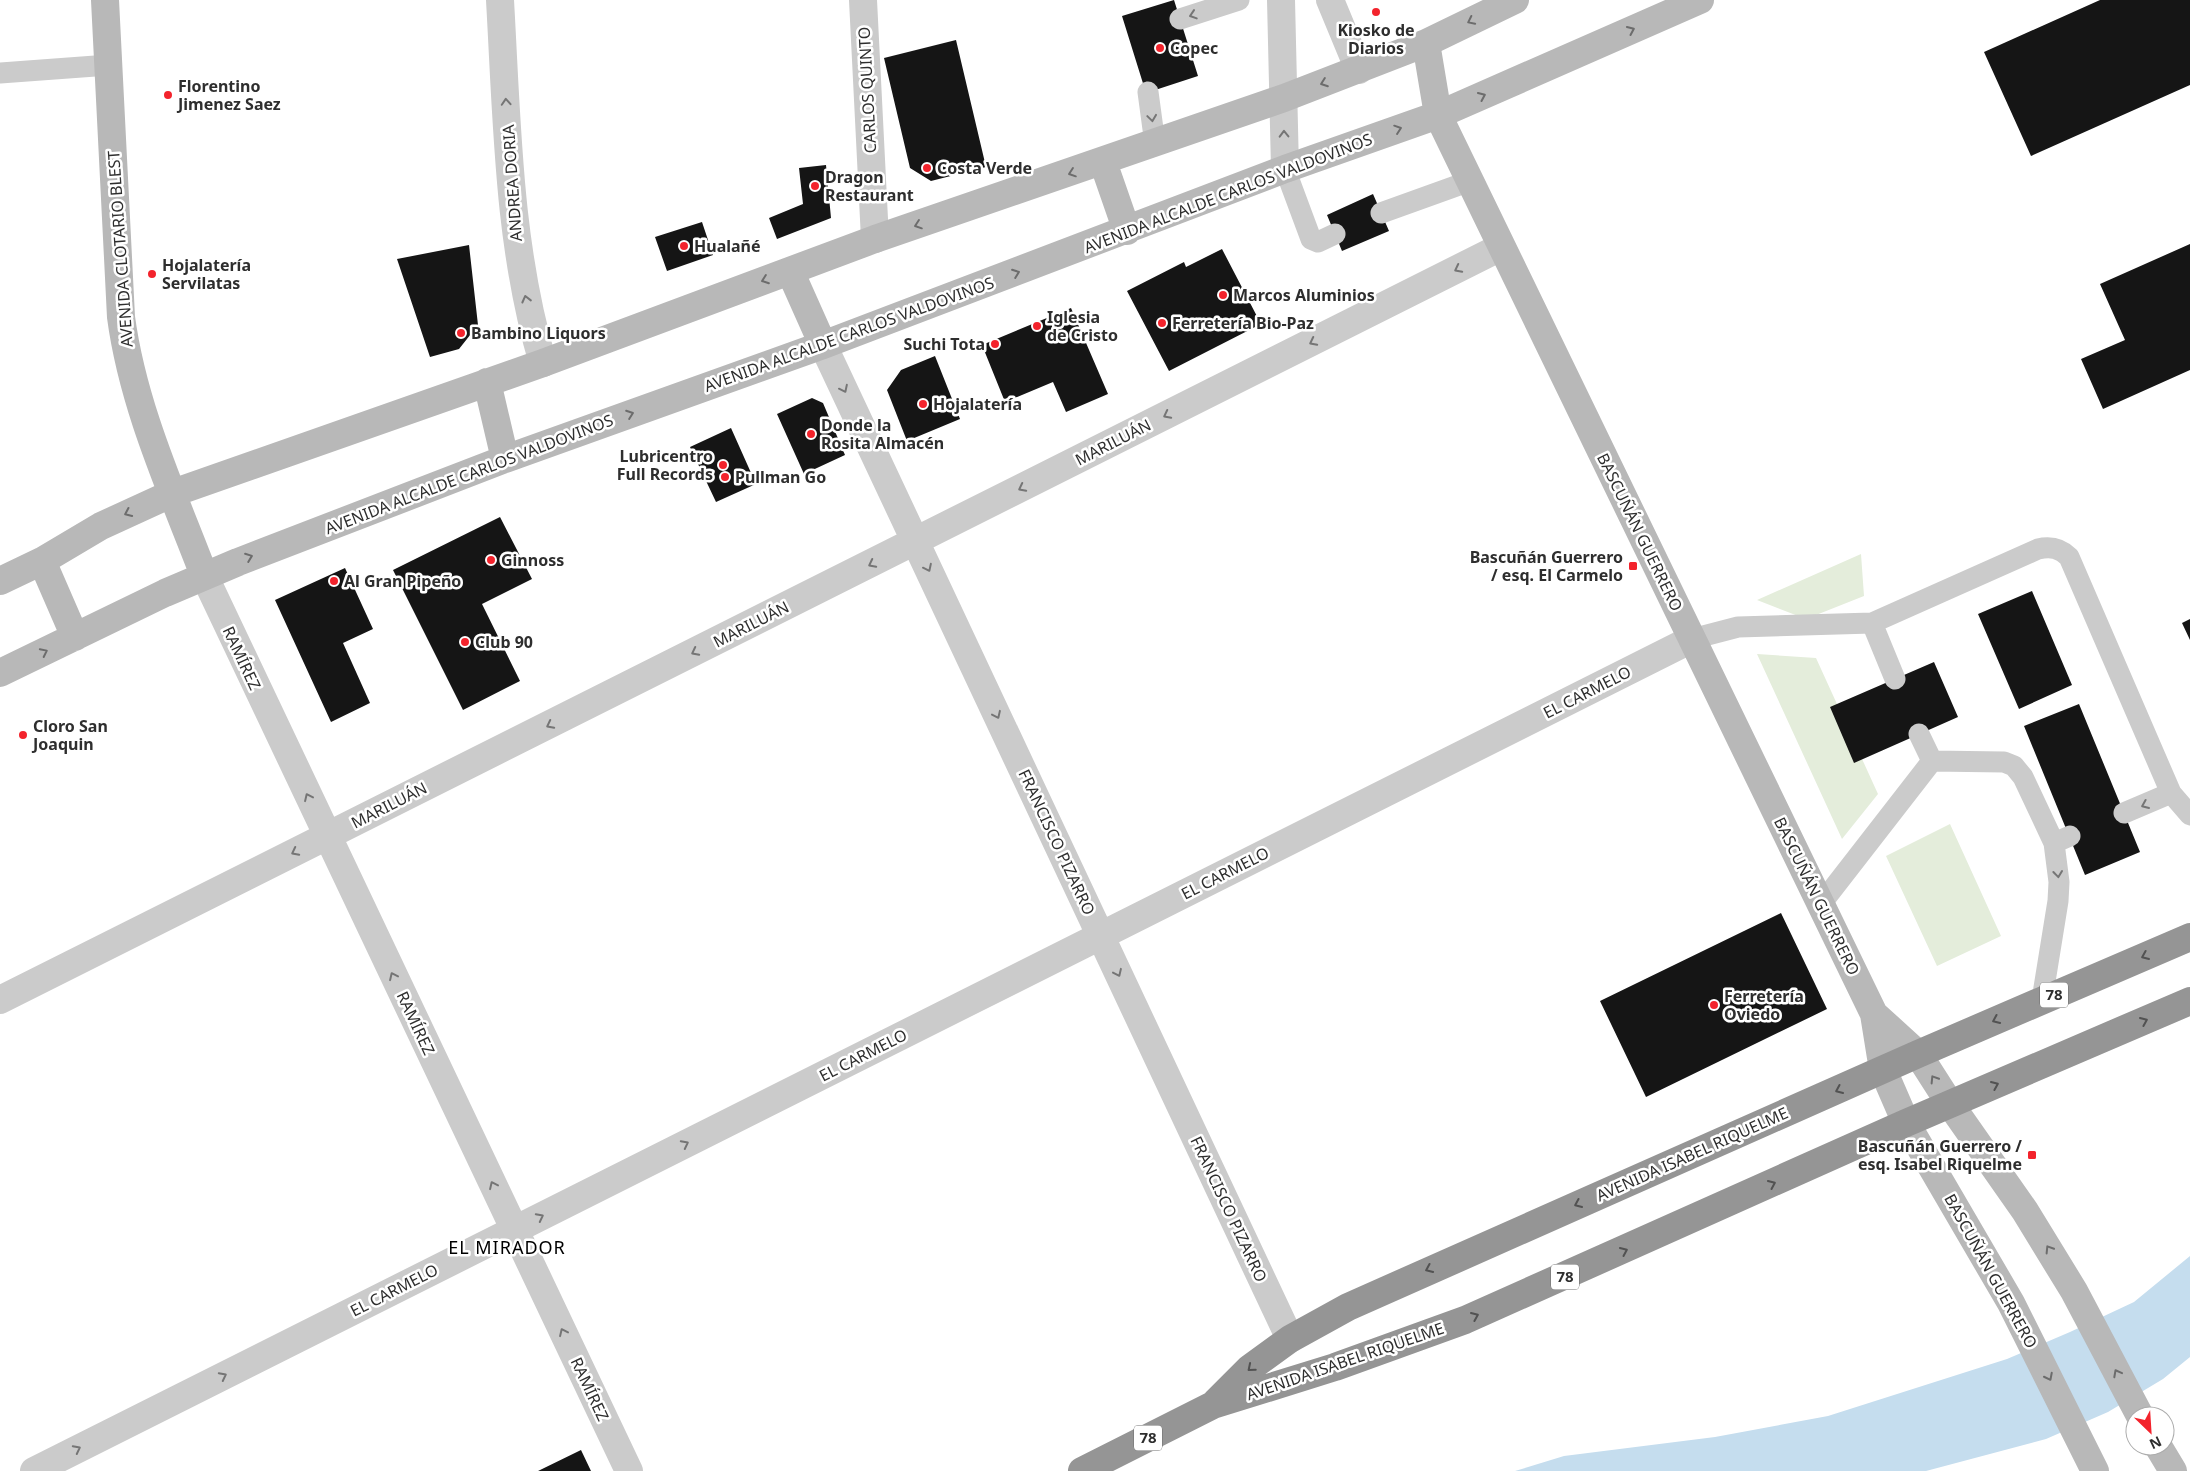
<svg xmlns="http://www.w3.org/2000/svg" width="2190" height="1471" viewBox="0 0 2190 1471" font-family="'Noto Sans',sans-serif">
  <rect width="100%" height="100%" fill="#fff"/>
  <path fill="#e4eddb" d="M1861,554l3,42 -58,23 -49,-19z
    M1757,654l59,4 62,136 -36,45z
    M1950,824l51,112 -64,30 -51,-110z"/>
  <path fill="#c5ddee" d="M2190,1256v101l-27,22 -55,33 -62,27 -120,32h-411l49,-15 151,-19 113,-21 179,-57 63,-27 64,-30z"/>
  <path fill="#151515" d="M1174,0l24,76 -52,17 -24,-77z
    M2100,0h90v85l-159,71 -47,-104z
    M956,40l30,127 -55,14 -21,-13 -26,-110z
    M826,165l5,53 -54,21 -8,-21 34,-14 -4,-36z
    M1373,194l16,37 -47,20 -15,-36z
    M702,222l11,33 -46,16 -12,-34z
    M2190,244v126l-87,39 -22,-50 44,-19 -25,-56z
    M469,245l9,80 -19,24 -29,8 -33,-98z
    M1222,249l39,75 -92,47 -42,-80 57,-29 2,5z
    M1071,308l37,86 -42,18 -13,-30 -48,20 -23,-57z
    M935,356l25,63 -53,22 -20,-51 14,-20z
    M812,398l11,5 22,52 -41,19 -27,-60z
    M731,428l25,56 -40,18 -26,-55z
    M500,517l32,62 -50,25 38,77 -57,29 -70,-140z
    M345,568l28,61 -30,14 27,60 -39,19 -56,-122z
    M2032,591l40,94 -53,24 -41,-95z
    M2190,619v21l-8,-17z
    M1934,662l24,55 -104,46 -24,-56z
    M2079,704l61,148 -55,23 -61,-149z
    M1781,913l46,96 -181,88 -46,-96z
    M581,1450l10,21h-53z"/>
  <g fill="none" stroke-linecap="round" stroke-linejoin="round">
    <path stroke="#cbcbcb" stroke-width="21" d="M1180,19l59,-19
      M0,73l109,-8
      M1148,92l7,52
      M1285,169l26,70 7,3 17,-8
      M1381,213l89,-32
      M1872,623l23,56
      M1692,639l46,-12 134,-4 166,-74c13,-3 22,-1 31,8l102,236
      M1919,734l13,27
      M1932,761l72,1 10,4 9,11 31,66
      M2124,813l47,-20 19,22
      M1821,904l111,-143
      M2042,1000l16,-99 1,-19 -5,-39 16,-7"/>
    <path stroke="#cbcbcb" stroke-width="28" d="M500,0c7,121 8,246 43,363
      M863,0l12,239
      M1281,0l4,169
      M1330,0l29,70
      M823,345l467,994
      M204,575l425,896
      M0,1000l1501,-753
      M34,1471l1658,-832"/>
    <path stroke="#b8b8b8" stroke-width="28" d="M105,0l16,317c12,90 51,174 83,258
      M1426,43l12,72 436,899 9,56 23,53 105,180 84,168
      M1103,162l24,69
      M790,271l33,74
      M487,382l18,77
      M42,561l33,76
      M0,581l42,-20 59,-35 72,-33 370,-130 332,-124 409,-141 142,-55 89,-43
      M0,673l165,-80 73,-31 267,-103 318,-114 462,-176 153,-54 262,-115
      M1874,1014l44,40 32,50 75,107 49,80 66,125
      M2158,1446l15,25"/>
    <path stroke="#959595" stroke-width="28" d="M1216,1402l34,-34 40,-29 58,-32 570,-253 272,-117
      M1082,1471l131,-66 122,-38 130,-47 441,-197 284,-122"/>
  </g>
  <defs><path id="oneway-chevron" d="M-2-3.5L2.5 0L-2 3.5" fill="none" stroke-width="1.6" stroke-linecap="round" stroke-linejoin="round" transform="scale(1.25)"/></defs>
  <g stroke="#757575">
    <use href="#oneway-chevron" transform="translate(1193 15) rotate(162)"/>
    <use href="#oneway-chevron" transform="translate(506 102) rotate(-94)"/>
    <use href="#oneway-chevron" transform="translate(1152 118) rotate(82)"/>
    <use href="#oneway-chevron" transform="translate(1284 134) rotate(-91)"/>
    <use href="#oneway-chevron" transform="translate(1458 269) rotate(153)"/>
    <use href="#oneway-chevron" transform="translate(526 299) rotate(-104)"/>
    <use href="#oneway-chevron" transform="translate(1313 342) rotate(153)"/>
    <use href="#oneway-chevron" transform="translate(844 389) rotate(64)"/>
    <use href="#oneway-chevron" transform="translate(1167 415) rotate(153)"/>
    <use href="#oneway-chevron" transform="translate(1022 488) rotate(153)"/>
    <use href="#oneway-chevron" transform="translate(872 564) rotate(153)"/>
    <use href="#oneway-chevron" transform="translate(928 568) rotate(64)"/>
    <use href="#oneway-chevron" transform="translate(695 652) rotate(153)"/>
    <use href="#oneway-chevron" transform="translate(997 715) rotate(65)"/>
    <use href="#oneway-chevron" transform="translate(550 725) rotate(153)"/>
    <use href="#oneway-chevron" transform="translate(308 797) rotate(-115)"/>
    <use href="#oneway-chevron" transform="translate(2145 805) rotate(157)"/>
    <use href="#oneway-chevron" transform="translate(295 852) rotate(153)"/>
    <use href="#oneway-chevron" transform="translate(2058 874) rotate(83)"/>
    <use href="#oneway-chevron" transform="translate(1118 973) rotate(65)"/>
    <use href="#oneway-chevron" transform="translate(393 976) rotate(-115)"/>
    <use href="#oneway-chevron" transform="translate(685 1144) rotate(-27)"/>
    <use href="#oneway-chevron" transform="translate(493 1185) rotate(-115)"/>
    <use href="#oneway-chevron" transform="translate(540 1217) rotate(-27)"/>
    <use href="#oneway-chevron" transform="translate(563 1332) rotate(-115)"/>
    <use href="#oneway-chevron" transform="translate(223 1376) rotate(-27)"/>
    <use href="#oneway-chevron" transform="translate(77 1449) rotate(-27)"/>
  </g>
  <g stroke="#6c6c6c">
    <use href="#oneway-chevron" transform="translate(1471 21) rotate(154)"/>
    <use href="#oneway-chevron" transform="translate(1631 30) rotate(-24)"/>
    <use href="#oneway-chevron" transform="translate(1324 83) rotate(160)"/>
    <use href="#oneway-chevron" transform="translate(1482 96) rotate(-24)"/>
    <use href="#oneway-chevron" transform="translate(1398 129) rotate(-19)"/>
    <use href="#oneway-chevron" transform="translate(1072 173) rotate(161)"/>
    <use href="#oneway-chevron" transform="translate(918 225) rotate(161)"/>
    <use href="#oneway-chevron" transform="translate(1016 273) rotate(-21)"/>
    <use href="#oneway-chevron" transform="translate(765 280) rotate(160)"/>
    <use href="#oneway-chevron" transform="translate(630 414) rotate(-20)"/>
    <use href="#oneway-chevron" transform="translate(128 513) rotate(155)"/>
    <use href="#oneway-chevron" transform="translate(249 557) rotate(-21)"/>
    <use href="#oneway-chevron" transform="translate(44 652) rotate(-26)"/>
    <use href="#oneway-chevron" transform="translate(1934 1079) rotate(-122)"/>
    <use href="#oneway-chevron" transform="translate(2049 1249) rotate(-122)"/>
    <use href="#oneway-chevron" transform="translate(2117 1373) rotate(-118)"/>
    <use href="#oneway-chevron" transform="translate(2049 1377) rotate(63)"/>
  </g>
  <g stroke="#525252">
    <use href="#oneway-chevron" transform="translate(2145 956) rotate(157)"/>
    <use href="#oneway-chevron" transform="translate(1996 1020) rotate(156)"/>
    <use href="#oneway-chevron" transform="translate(2144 1021) rotate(-23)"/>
    <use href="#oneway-chevron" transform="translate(1995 1085) rotate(-23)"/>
    <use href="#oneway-chevron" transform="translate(1839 1090) rotate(156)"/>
    <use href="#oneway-chevron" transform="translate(1772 1184) rotate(-24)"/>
    <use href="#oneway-chevron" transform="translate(1578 1204) rotate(156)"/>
    <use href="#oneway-chevron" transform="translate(1624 1251) rotate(-24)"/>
    <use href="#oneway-chevron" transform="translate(1429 1269) rotate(156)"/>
    <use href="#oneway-chevron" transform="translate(1475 1316) rotate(-23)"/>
    <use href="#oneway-chevron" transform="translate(1251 1368) rotate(140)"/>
  </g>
  <g fill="#f3232c" stroke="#fff" stroke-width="2">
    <circle cx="1376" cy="12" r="5"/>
    <circle cx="1160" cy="48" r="5"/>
    <circle cx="168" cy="95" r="5"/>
    <circle cx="927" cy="168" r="5"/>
    <circle cx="815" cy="186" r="5"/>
    <circle cx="684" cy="246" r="5"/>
    <circle cx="152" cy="274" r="5"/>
    <circle cx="1223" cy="295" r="5"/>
    <circle cx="1162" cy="323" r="5"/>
    <circle cx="1037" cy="326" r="5"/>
    <circle cx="461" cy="333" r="5"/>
    <circle cx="995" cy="344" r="5"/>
    <circle cx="923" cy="404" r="5"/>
    <circle cx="811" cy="434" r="5"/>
    <circle cx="723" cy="465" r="5"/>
    <circle cx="725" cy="477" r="5"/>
    <circle cx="491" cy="560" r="5"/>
    <rect x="1628" y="561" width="10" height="10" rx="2.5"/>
    <circle cx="334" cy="581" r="5"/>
    <circle cx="465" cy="642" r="5"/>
    <circle cx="23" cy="735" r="5"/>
    <circle cx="1714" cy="1005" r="5"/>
    <rect x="2027" y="1150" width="10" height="10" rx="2.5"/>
  </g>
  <g text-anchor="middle" stroke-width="5" stroke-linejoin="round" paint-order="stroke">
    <g fill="#fff" stroke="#6d6d6d" stroke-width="1">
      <rect x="2040" y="982.5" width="28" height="25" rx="4"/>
      <rect x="1551" y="1264.5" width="28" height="25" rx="4"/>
      <rect x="1134" y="1425.5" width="28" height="25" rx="4"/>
    </g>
    <g font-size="15" font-weight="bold" fill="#2e2e2e">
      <text x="2054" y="1000">78</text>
      <text x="1565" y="1282">78</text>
      <text x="1148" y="1443">78</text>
    </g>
    <g font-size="16" font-weight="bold" fill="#2e2e2e" stroke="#fff" text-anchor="start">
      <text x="1376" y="36" text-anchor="middle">Kiosko de<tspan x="1376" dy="18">Diarios</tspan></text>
      <text x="1170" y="54">Copec</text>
      <text x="178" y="92">Florentino<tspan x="178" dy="18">Jimenez Saez</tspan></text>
      <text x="937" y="174">Costa Verde</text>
      <text x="825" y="183">Dragon<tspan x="825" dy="18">Restaurant</tspan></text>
      <text x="694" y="252">Hualañé</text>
      <text x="162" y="271">Hojalatería<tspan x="162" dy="18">Servilatas</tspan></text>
      <text x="1233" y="301">Marcos Aluminios</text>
      <text x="1047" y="323">Iglesia<tspan x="1047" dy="18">de Cristo</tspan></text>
      <text x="1172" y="329">Ferretería Bio-Paz</text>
      <text x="471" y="339">Bambino Liquors</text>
      <text x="985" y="350" text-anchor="end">Suchi Tota</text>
      <text x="933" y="410">Hojalatería</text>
      <text x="821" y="431">Donde la<tspan x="821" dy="18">Rosita Almacén</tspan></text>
      <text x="713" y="462" text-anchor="end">Lubricentro<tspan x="713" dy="18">Full Records</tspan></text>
      <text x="735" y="483">Pullman Go</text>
      <text x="1623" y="563" text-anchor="end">Bascuñán Guerrero<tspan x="1623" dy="18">/ esq. El Carmelo</tspan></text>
      <text x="501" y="566">Ginnoss</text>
      <text x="344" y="587">Al Gran Pipeño</text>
      <text x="475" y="648">Club 90</text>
      <text x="33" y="732">Cloro San<tspan x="33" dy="18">Joaquin</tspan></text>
      <text x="1724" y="1002">Ferretería<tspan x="1724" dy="18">Oviedo</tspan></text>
      <text x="2022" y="1152" text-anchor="end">Bascuñán Guerrero /<tspan x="2022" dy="18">esq. Isabel Riquelme</tspan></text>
    </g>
    <g font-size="16" fill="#2e2e2e" stroke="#fff">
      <text transform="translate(867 90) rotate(-93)" y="6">CARLOS QUINTO</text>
      <text transform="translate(512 183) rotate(-94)" y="6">ANDREA DORIA</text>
      <text transform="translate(1228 193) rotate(-21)" y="6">AVENIDA ALCALDE CARLOS VALDOVINOS</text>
      <text transform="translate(120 249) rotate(-94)" y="6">AVENIDA CLOTARIO BLEST</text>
      <text transform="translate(849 334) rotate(-20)" y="6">AVENIDA ALCALDE CARLOS VALDOVINOS</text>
      <text transform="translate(1113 442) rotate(-27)" y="6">MARILUÁN</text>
      <text transform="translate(469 474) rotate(-21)" y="6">AVENIDA ALCALDE CARLOS VALDOVINOS</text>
      <text transform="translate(1640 532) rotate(64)" y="6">BASCUÑÁN GUERRERO</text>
      <text transform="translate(751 624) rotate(-27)" y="6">MARILUÁN</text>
      <text transform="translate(242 658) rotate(65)" y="6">RAMÍREZ</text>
      <text transform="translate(1587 692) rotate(-27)" y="6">EL CARMELO</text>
      <text transform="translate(389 805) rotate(-27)" y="6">MARILUÁN</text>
      <text transform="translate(1057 842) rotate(65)" y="6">FRANCISCO PIZARRO</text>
      <text transform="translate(1225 873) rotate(-27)" y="6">EL CARMELO</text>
      <text transform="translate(1817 896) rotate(64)" y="6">BASCUÑÁN GUERRERO</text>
      <text transform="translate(416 1023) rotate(65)" y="6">RAMÍREZ</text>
      <text transform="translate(863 1055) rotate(-27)" y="6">EL CARMELO</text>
      <text transform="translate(1692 1154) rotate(-24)" y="6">AVENIDA ISABEL RIQUELME</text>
      <text transform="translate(1229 1209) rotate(65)" y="6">FRANCISCO PIZARRO</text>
      <text transform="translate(1991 1271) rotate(61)" y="6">BASCUÑÁN GUERRERO</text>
      <text transform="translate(394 1290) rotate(-27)" y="6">EL CARMELO</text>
      <text transform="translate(1345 1361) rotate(-19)" y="6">AVENIDA ISABEL RIQUELME</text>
      <text transform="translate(590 1389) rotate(65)" y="6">RAMÍREZ</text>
    </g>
    <g font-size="18" letter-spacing="1" fill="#000" stroke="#fff">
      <text x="507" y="1254">EL MIRADOR</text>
    </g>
  </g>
  <g transform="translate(2150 1431) rotate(155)"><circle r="24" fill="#ffffff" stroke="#ababab"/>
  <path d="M0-4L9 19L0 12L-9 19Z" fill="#f3232c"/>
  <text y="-8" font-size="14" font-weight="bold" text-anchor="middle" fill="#2e2e2e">N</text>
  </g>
</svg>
